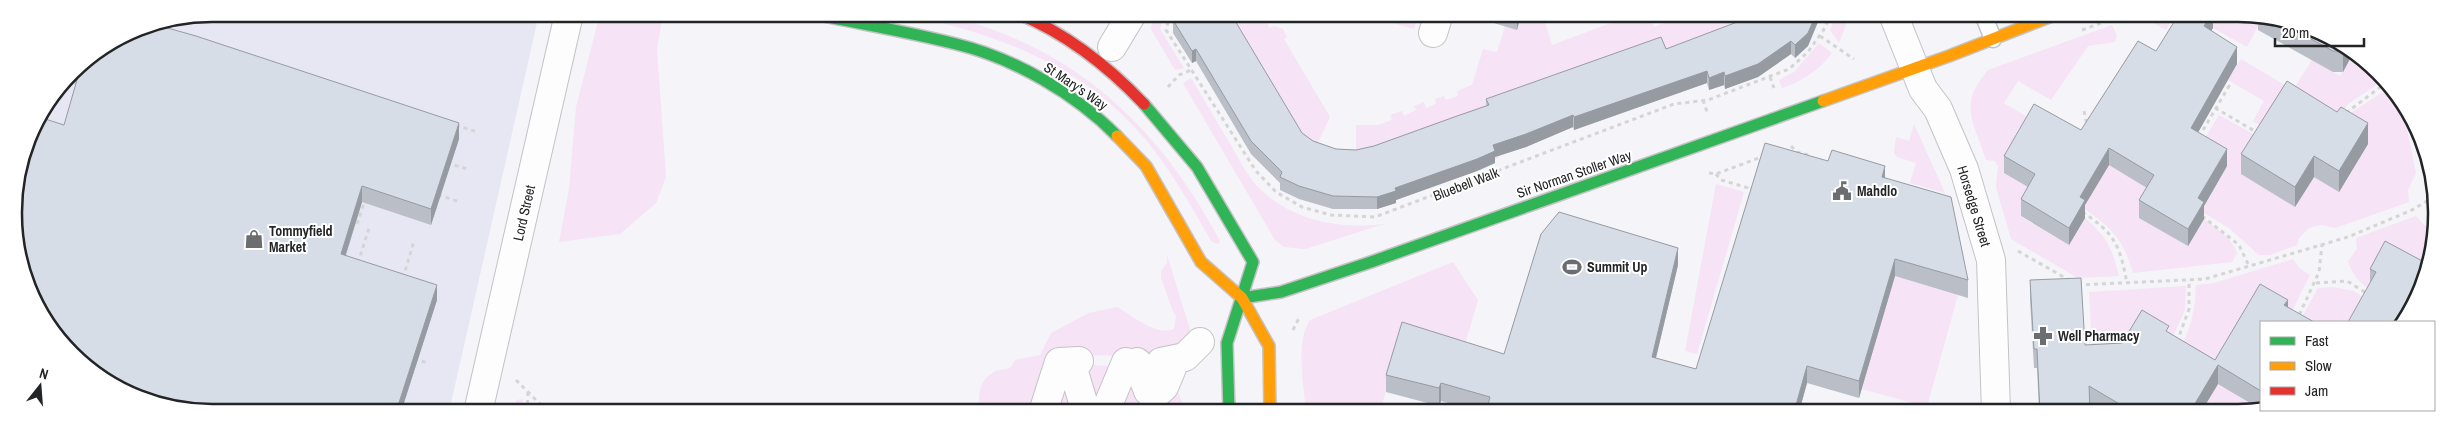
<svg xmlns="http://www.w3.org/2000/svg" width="2450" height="426" viewBox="0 0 2450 426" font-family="'Archivo Narrow',sans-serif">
  <rect width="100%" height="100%" fill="#f4f4f9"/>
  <path fill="#e6e7f2" d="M213,14h326l-90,398h-249l-171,-276 43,-64 65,-43z"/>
  <path fill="#f6e3f5" d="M600,14h63l-6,35 9,128 -10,26 -36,31 -61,8 10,-53 7,-82z
    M905,14c12,0 26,-2 38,0 16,3 32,10 48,15 106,38 177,114 229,212l-2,3 -6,-2c-20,-34 -40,-71 -66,-102 -63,-76 -148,-105 -241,-126z
    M1153,14h11l-4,15 24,39 -9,2 -24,-41z
    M1230,14h32l8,14 4,-2 9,3 4,8 -3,2 46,78 -17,36 -21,-14 -25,30 -11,-20z
    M1359,14h59l-4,15z
    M1521,14h44l-1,5 -19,3 7,23 83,-31 2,4 12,-4 5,13 32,-13h77l-24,20 -241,118 2,5 -6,3 -138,3v-38h22l14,-5 -2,-5 12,-4 2,5 12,-6 -2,-4 10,-4 2,6 10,-4 -1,-5 9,-3 2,4 12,-4 -1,-5 15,-6 11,-36 14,3 8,-26z
    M1837,14h13l-11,29 -9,-13z
    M2148,14h27l-9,16 -13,-7z
    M2188,14h62l5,2 4,8 -12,23z
    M2112,25l5,11 -2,6 -27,4 -37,54 -33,-19 -14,22 30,18 1,70 -14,26 48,28 16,-27c22,19 27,30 34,58l-41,2 -67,-39 -15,-52 2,-21 -3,-5 -9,-1c-13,-40 -28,-55 2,-90z
    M1819,43l13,10c-13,17 -29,28 -50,35l-3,-8 15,-8z
    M2352,55l23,18 1,12 -28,19 -17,25 -62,2 -16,-10 11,-20 -36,-21 13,-21 52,31 19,-30 28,16z
    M1191,78c14,23 27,46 41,69 7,13 15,28 25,39 32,34 82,44 127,38l-79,25 -21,-2 -9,-7 -92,-157z
    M2383,92l6,5h7l7,13 13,63 -8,17 1,12 -74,26 -14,-3 -12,3 -10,10 -2,7 -27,10h-11l-30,-27 -28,-17 -3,-62 21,-34 43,24 33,68 19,-30 25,14 2,-64 11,-15z
    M1914,124l31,69 -35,-10 6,-20 -19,-6 -3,-4 2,-16 13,4z
    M2093,124l99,16 12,79c12,9 28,19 33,34l-5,9 -99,11c-9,-33 -22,-46 -50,-65z
    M1716,184l28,8 -47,162 -12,-3z
    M2416,216l8,9 11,3 -14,53 -51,9c-11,-8 -18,-16 -22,-29l9,-12 -1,-11z
    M1167,255l25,81 -15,20 -125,-1 -15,57h-58c0,-19 -1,-32 17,-41 5,-2 11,-1 15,-4l4,-7 25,-5 11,-22 38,-20 28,-6c15,8 39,30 57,22l2,-13 -3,-5 -12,-33v-7l6,-8z
    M2293,259l6,9 11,7 -22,44 -28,-16 -21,94 21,12 -10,3h-47l-3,-2 -24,-54c14,-25 19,-42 20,-71l18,-2z
    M1453,262l25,38 -17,58 -59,-18 -21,67 11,5h-86c-2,-26 -11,-70 4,-92z
    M1895,276l63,19 -31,112 -65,-18z
    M2186,286l-1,24 -16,35 -42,67h-38l-1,-12 6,-16 -5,-92z
    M2332,287l22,4 16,11 -11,20h-60l19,-34z
    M1082,365l37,1 -19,46z
    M1065,371l15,41h-28z
    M1132,372l44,15 10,25h-71z
    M523,399l-1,13h-13l8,-12z"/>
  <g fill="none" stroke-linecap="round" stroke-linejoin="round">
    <g stroke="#c3c3c6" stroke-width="19">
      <path id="lane" d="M1983,14l10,25"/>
    </g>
    <g stroke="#c3c3c6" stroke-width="30">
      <path id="street" d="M1893,14l30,75 15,20 26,60 27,91 5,152
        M1433,33l6,-19
        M1112,47l20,-33
        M1071,362l15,50
        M1137,362l11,29 8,3 8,-7 11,-26
        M1161,362l24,-5 15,-15
        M478,412l91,-398
        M1043,412l16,-50 20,-1
        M1105,412l21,-50"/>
    </g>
    <g stroke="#c3c3c6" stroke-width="14">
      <path id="fast" d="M814,14c47,10 96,18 142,30 58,14 120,50 161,92
        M1144,104l53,63 56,95 -26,81 2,69
        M1242,298l39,-6 90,-30 452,-161"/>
    </g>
    <g stroke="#c3c3c6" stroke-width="14">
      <path id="slow" d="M1823,101l126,-45 108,-42
        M1117,136l29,30 55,96 41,36 27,48 1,66"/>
    </g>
    <g stroke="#c3c3c6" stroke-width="14">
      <path id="jam" d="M1019,14c48,20 89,52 125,90"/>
    </g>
    <path stroke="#d5d5d6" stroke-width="3" stroke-dasharray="4 4" stroke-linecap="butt" d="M1170,14l-4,16 90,141 20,21 26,15 29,8 44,2 299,-113 34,-4 81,-31 18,-16 16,-22 8,-17
      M2082,30l44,-16
      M1820,36l34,23
      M1770,77l4,11
      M67,80l11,4
      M1168,87l11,-12 12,-5
      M1703,100l4,12
      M2215,108l43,25
      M2084,111l3,14
      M2346,113l41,-31
      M456,125l21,7
      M2415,131l15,50
      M2199,137l30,-51 -6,-5
      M1791,146l6,6 15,4
      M447,163l21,6
      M1709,173l7,1 48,-18
      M1716,174l5,6 31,9v-2
      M438,195l22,7
      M2082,212c33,21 38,34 45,71
      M2202,216l37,29 10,21
      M357,224l8,-24
      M2018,251l51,29
      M358,263l11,-35
      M403,278l11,-37
      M2316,283l31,-2 21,13
      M2078,285l127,-6 143,-42 64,-27 20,-12
      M2296,322l23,-50 3,-27
      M1293,330l6,-12
      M2177,342l12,-33v-29
      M414,359l14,4
      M516,380l32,32
      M527,412l1,-20"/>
    <use href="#lane" stroke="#fdfdfe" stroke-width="16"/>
    <use href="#street" stroke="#fdfdfe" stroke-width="28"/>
    <use href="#fast" stroke="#30b455" stroke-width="11"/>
    <use href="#slow" stroke="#ff9f0a" stroke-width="11"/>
    <use href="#jam" stroke="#e5322d" stroke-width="11"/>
  </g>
  <path fill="#b9bec7" d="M1467,14h54l-4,16 -50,-15z
    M2213,14v14l-2,3 26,33 -39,68 29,34 -23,40v13l-16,27 -49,-28v-18l8,-12 -38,-23 -24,40v13l-16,27 -48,-29v-17l7,-12 -24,-14v-17l77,-26 75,-79z
    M2258,16l67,18 27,21 -9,17h-10l-75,-42z
    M1173,20l129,113 11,8 23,8 20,1 18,-4 112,-40v-7l180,-50 153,-29 -11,26 -13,12 -4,-4 -33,23 -33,12 -1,-4 -15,5 -2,-7 -133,47 -1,-3 -47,20 -31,10v6l-18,8 -81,29v3l-19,6h-44l-34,-10 -19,-9v-7l-29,-29 -55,-93 -4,2 -19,-30z
    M64,125l395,14 -28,86 -69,-23 -16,53 91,45 -36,112h-201z
    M2368,144l-29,48 -25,-15 -19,30 -54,-33v-20z
    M1885,177l83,103v18l-73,-22 -36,122 -52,-15 -8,29h-319l-39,-11 -2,5 -53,-14v-17l118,-21 174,-89 -22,93 40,11z
    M2426,263l-56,19v-13z
    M2030,280l55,65 37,-2 47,-10 46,27 46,-38v87h-1l-42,-25 -17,28h-100l-11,-7v7h-51l-2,-44h-3l-4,-69z"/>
  <path fill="#969ba2" d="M1517,14h4l-4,16z
    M1816,14h5l-13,32 -13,12v-13z
    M2211,14h2v14l-9,16v-18z
    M1791,41v13l-33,23 -33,12v-13z
    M2237,47v17l-46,81v-17z
    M1196,49v12l-4,2v-12z
    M2344,49l8,6 -9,17v-21z
    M1707,71v12l-133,47v-13z
    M1724,72v13l-15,5v-12z
    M1573,115v12l-47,20 -31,10v6l-18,8 -81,29v3l-19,6v-12l18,-9 98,-43z
    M459,123v16l-28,86v-16z
    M2368,123v21l-29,48v-21z
    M2109,148v17l-24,40v13l-16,27v-17l11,-31z
    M2227,149v17l-23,40v13l-16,27v-17l10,-31z
    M2314,156v21l-19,30v-20z
    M1885,166v17l-3,-6z
    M362,186v16l-21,68v-16z
    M1678,248v17l-26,109v-17z
    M1895,259v17l-36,122v-17z
    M437,285v15l-36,112h-5z
    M2288,300v19l-4,-14z
    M2218,365v19l-17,28h-11z
    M1807,366v17l-8,29h-5z
    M1441,383v18l-2,5v-18z"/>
  <path fill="#d7dde7" stroke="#969ba2" d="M1175,14h56l71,119 11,8 23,8 20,1 18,-4 83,-30 32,-11 -3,-6 175,-62 5,12 87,-33 2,-2h61l-8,19 -13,12 -4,-4 -33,23 -33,12 -1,-4 -15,6 -2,-7 -133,46 -1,-2 -47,19 -33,11 2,6 -18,8 -82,29 1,3 -19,6 -44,-1 -34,-10 -19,-9 2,-5 -31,-31 -55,-92 -4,2 -19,-31z
    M1506,14h11v3z
    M2179,14h32l-7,12 33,21 -46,81 36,21 -29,49 6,4 -16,27 -49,-29 15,-25 -45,-27 -29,49 5,3 -16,28 -48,-29 14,-25 -31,-18 30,-52 47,26 57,-89 18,10z
    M2282,23l43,11 19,15 -1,2h-10z
    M157,25l39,11 263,87 -28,86 -69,-23 -21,68 96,31 -41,127h-196l-75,-20 -62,-48 -39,-67 -10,-77 15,-64 13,-18 22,7 17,-59 56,-37z
    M2287,81l50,31 4,-5 27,16 -29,48 -25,-15 -19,31 -54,-33z
    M1765,143l63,18 4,-11 53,16 -3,11 69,20 17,83 -73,-21 -36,122 -52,-15 -13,46h-308l4,-15 -49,-14 -2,5 -53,-13 16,-53 102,32 37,-120 18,-22 119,36 -26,109 44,12z
    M2385,241l41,22 -10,38 -15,21h-53l28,-50 -6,-3z
    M2081,278l4,67 37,-2 20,-33 27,16 -3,5 49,29 45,-76 28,16 -4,5 30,17h-53v69l-43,-26 -28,47h-57l-44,-26 1,26h-50l-3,-63h-3l-4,-69z"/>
  <defs>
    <g id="civic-bare" transform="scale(1.5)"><path d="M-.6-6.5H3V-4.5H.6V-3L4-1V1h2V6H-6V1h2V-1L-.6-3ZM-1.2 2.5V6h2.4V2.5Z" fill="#6c6d70" stroke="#fff" stroke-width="2.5" paint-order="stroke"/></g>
    <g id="shop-bare" transform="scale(1.5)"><path d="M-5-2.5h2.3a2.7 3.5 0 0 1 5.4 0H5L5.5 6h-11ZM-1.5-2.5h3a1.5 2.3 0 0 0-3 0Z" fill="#6c6d70" stroke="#fff" stroke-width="2.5" paint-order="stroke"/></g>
    <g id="stadium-bare" transform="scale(1.5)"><path d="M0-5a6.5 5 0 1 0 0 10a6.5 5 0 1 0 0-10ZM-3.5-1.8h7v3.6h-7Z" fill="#6c6d70" stroke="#fff" stroke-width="2.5" paint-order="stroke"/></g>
    <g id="pharmacy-bare" transform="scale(1.5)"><path d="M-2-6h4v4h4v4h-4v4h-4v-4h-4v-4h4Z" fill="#6c6d70" stroke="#fff" stroke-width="2.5" paint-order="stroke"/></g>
  </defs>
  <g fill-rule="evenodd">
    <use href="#civic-bare" x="1842" y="191"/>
    <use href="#shop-bare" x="254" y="239"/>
    <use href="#stadium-bare" x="1572" y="267"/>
    <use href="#pharmacy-bare" x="2043" y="336"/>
  </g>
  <g text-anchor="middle" stroke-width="4" stroke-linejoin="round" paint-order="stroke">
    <g font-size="14" fill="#232426" stroke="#fff">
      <text transform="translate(1076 86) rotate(34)" y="5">St Mary's Way</text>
      <text transform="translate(1574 174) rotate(-19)" y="5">Sir Norman Stoller Way</text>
      <text transform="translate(1466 184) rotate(-21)" y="5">Bluebell Walk</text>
      <text transform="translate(1974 206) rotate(73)" y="5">Horsedge Street</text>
      <text transform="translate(524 213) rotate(-77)" y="5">Lord Street</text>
    </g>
    <g font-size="14" font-weight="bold" fill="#232426" stroke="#fff" text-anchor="start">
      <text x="1857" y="196">Mahdlo</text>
      <text x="269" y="236">Tommyfield<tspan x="269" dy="16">Market</tspan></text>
      <text x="1587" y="272">Summit Up</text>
      <text x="2058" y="341">Well Pharmacy</text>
    </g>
  </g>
  <path d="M0 0H2450V426H0ZM212 22H2238A190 190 0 0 1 2428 212V214A190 190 0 0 1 2238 404H212A190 190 0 0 1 22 214V212A190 190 0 0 1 212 22Z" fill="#fff" fill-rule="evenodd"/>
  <path fill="none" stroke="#232426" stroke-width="2.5" d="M212 22H2238A190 190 0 0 1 2428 212V214A190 190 0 0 1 2238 404H212A190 190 0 0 1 22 214V212A190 190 0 0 1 212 22Z"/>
  <rect x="2260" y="321" width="175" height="90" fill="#ffffff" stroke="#a7a7a8"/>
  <rect x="2270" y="337" width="25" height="8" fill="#30b455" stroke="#a7a7a8"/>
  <text x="2305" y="346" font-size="15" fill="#232426">Fast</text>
  <rect x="2270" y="362" width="25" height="8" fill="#ff9f0a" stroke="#a7a7a8"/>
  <text x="2305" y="371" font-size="15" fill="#232426">Slow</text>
  <rect x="2270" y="387" width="25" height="8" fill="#e5322d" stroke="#a7a7a8"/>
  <text x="2305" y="396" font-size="15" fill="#232426">Jam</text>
  <g transform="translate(40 386) rotate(17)" stroke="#ffffff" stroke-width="4" paint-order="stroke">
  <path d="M0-4L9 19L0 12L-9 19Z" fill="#232426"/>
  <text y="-8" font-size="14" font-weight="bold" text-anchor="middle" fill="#232426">N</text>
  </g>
  <path d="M2275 38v8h89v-8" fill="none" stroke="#232426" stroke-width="2.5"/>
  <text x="2282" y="38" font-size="15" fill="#232426" stroke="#ffffff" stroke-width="4" paint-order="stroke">20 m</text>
</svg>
